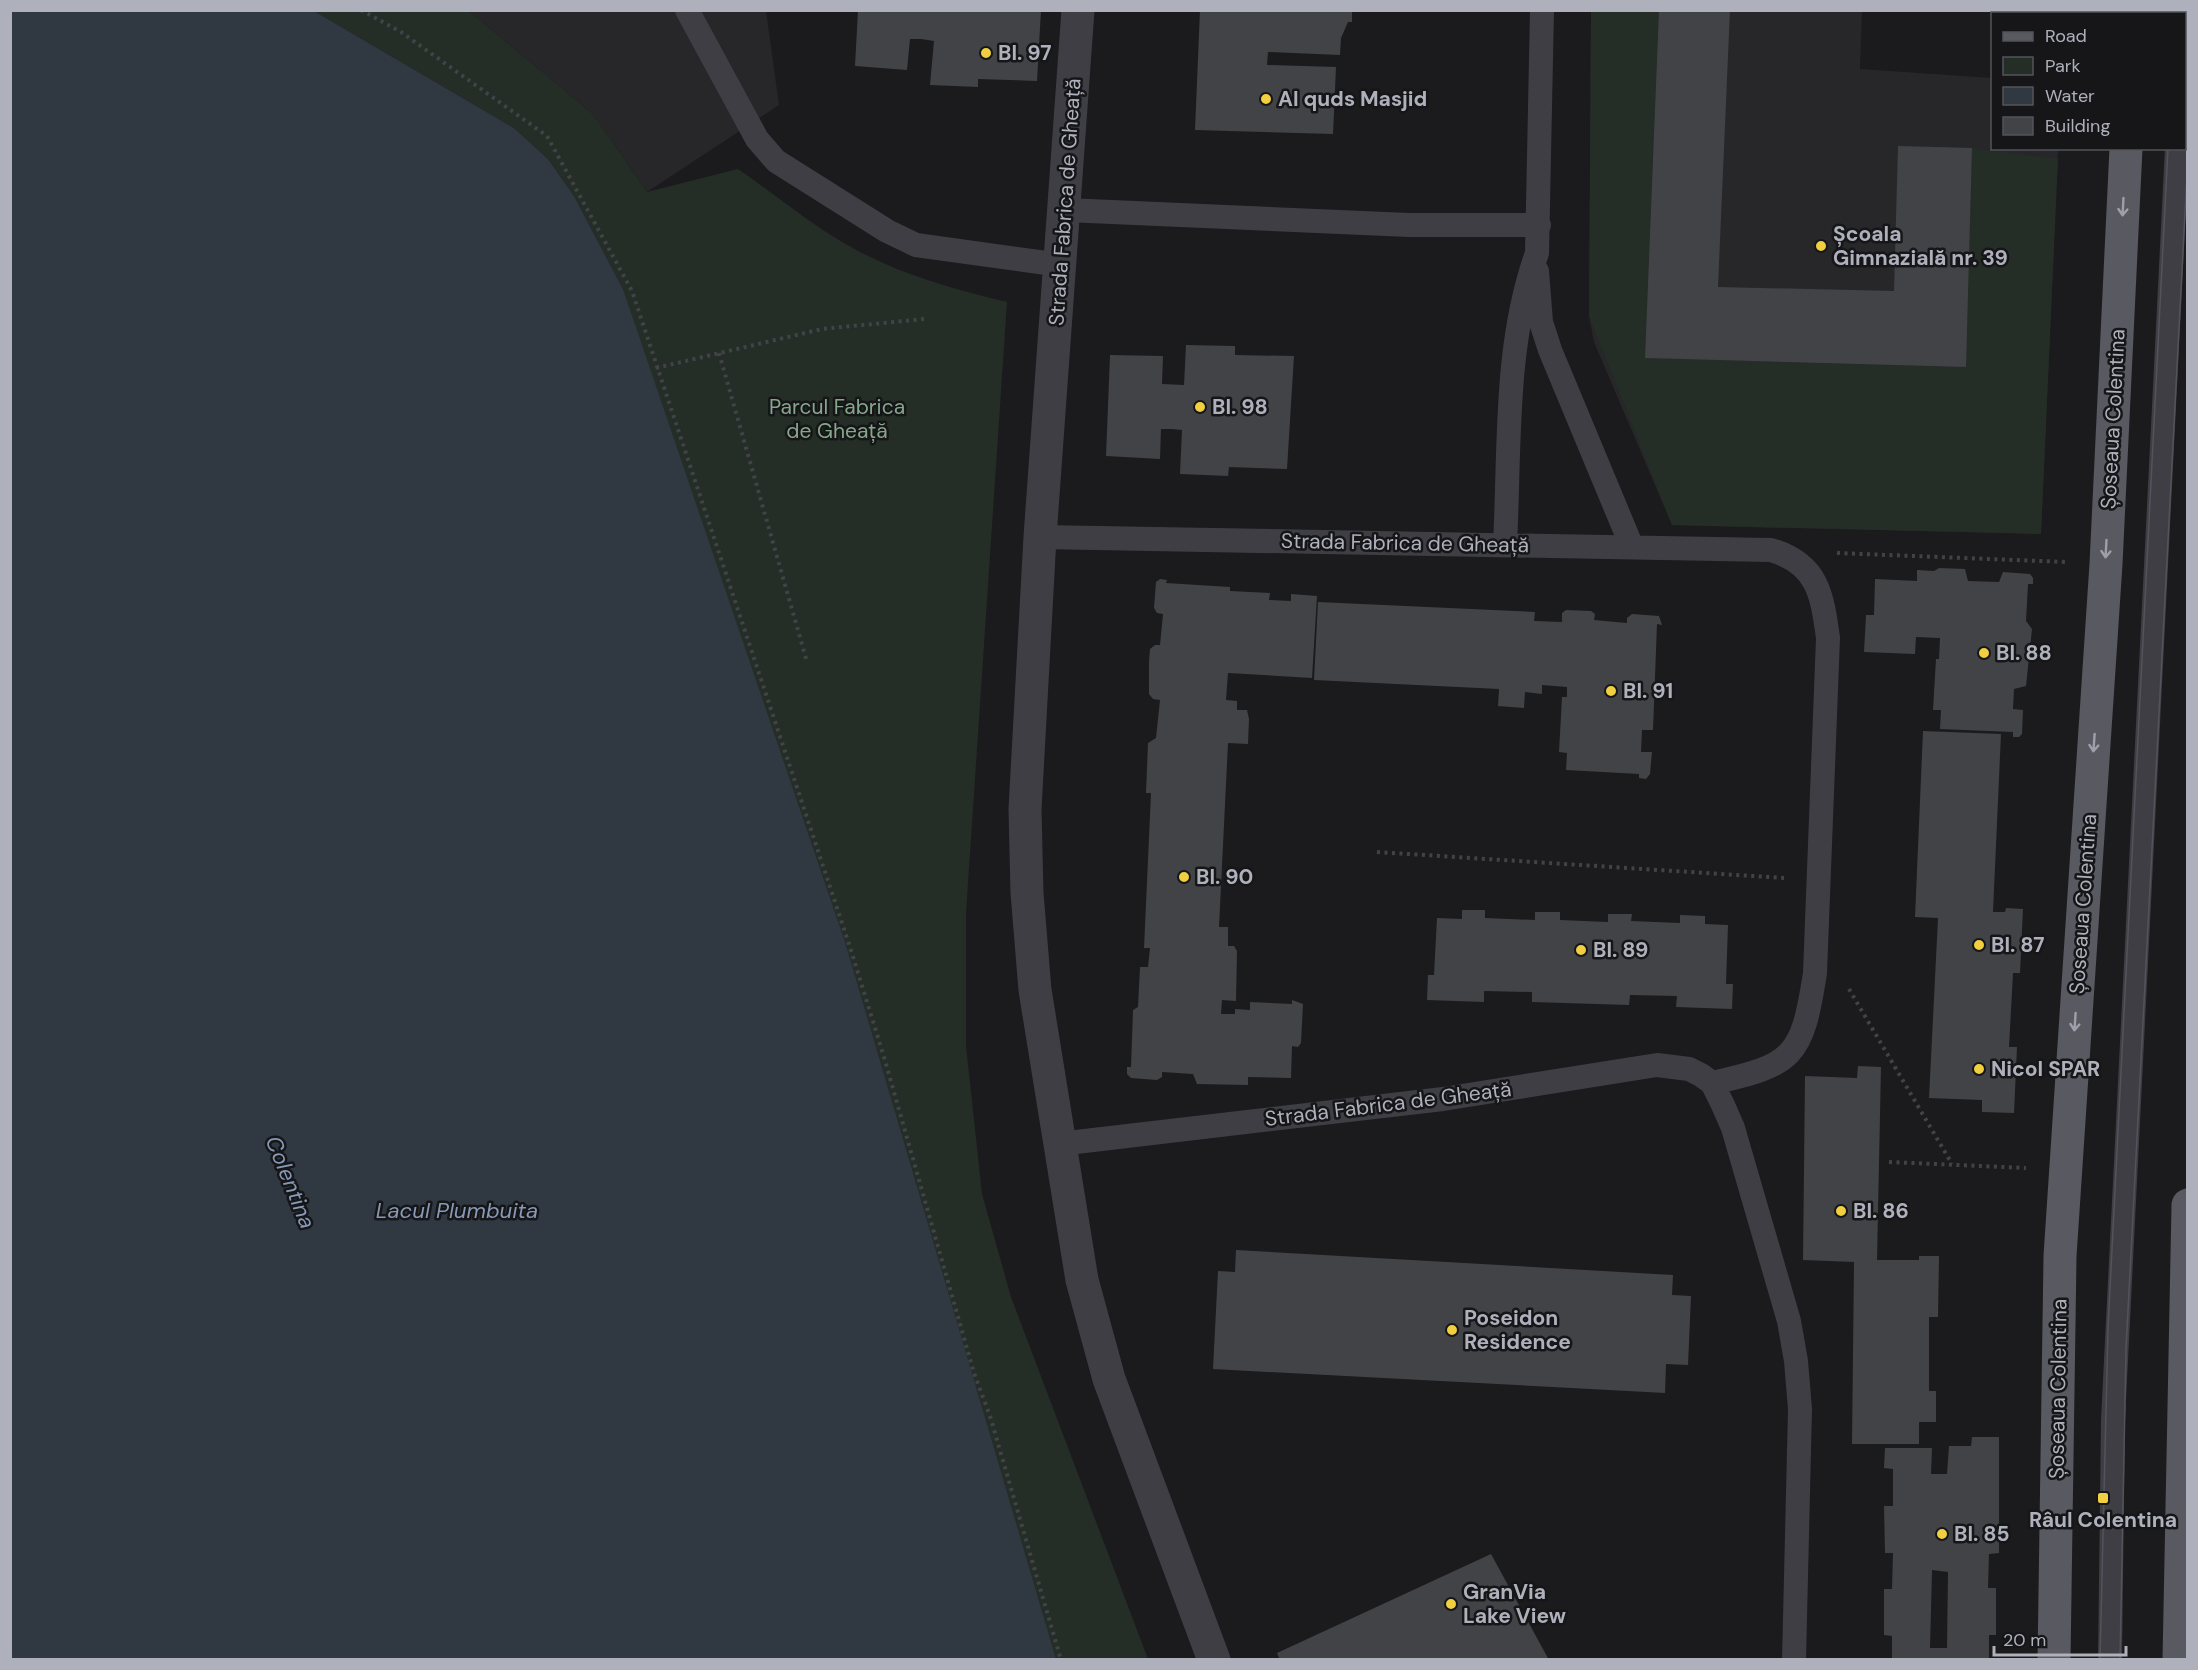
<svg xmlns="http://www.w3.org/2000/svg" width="2198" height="1670" viewBox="0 0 2198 1670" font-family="'DM Sans',sans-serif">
  <rect width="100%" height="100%" fill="#1b1b1d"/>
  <path fill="#27272a" d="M469,11h297l13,94 -132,87 -54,-78z
    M1591,11h271l-2,58 132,9v70l66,1 -17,385 -369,-9 -78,-183 -5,-26z"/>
  <path fill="#252d27" d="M314,11h155l124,103 54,78 91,-23c37,25 73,56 113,78 50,28 102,42 156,55l-41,611v133l16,148 29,103 137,362h-92l-433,-1370 -49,-93 -26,-37 -34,-31z
    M1591,11h68l-14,347 320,9 7,-219 86,11 -17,375 -369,-9 -83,-209z"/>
  <path fill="#303842" d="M11,10l303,1 200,117 34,31 26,37 49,93 222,653 211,717h-1045z"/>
  <path fill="#424347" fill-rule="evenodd" d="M858,10h183l-4,71 -59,-2v8l-48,-2 4,-44 -13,-2h-11l-3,31 -52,-4z
    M1200,10h152v12h-4l-7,16 -1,17 -72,-3 -1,13 69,2 -3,67 -138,-4z
    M1659,10h71l-12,277 176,4 4,-145 74,2 -6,219 -321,-9z
    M1186,345l49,1v9l59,1 -7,113 -58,-2 -1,9 -48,-2 2,-44 -10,-1h-11l-1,30 -54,-3 4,-101 53,1 -1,28 22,1z
    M1939,568l26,1 3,12 31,1 4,-10 27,2 3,4v6h-5l-2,37 6,8 -6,57 -12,3 -1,20 10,1 -1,24 -3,3h-6v-5l-73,-3 1,-19h-8l3,-51h3l1,-21 -24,-1 -1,17 -51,-2 2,-37h8l1,-36 42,2v-11l17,1z
    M1160,579l7,1 -1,3 64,4v4l40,2 -1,7 22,1v-7l26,2 -5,82 -84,-5 -1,13 -1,14 11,1v9h10l2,9 -1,25 -20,-1 -9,184h9v19h6l3,5 -1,50 -14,-1 -1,14h14v-5l15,1v-8l42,2v-4l11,4 -2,39 -3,4 -6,-1 -1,32 -43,-1v8l-51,-1 -4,-10 -31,-2v5l-5,3 -26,-2 -4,-4v-7h4l2,-57 5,-3 2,-40h8l2,-19h-6l7,-155h-5l2,-50 8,-5 4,-38 -7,-1 -4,-5v-33l1,-12 5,-4h5l3,-31 -6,-1 -3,-5 2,-26z
    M1318,602l217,10 -1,9 28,1v-9l4,-3 25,1 4,3 -1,6 33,3v-5l5,-4 27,2 3,9 -5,-1 -4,106h-11l-1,22h11l-2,22 -4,5 -7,-1v-4l-73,-4 1,-17 -8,-1 3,-55h5v-10l-25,-2v9l-17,-2 -1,16 -26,-2 1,-17 -185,-9z
    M1923,731l78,3 -8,178h12l1,-4 17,1 -3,64h-7l-4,74h8l-3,66 -32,-1v-12l-53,-2 9,-180 -23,-1z
    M1462,910h23v8l50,2v-8h25v8l48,2v-8h24l-1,7 49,2v-8l25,1v8l23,1 -2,59h7l-1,25 -56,-2 1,-11 -47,-1 -1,10 -97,-3v-10l-48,-1v11l-57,-2 1,-25h6l3,-57 25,1z
    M1858,1066l23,1 -4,193h42v-4h20l-1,61h-9v74h7v31h-17v22h-67l2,-182 -51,-2 2,-184 52,2z
    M1236,1250l437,25 -1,20 19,1 -3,69 -22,-1 -1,29 -452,-24 5,-98 17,1z
    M1972,1437h27v116l-10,1 -1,34h8v47h-7v25h-97v-24l-8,-1v-46h8l1,-36h-8l-1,-47h9v-37l-9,-1 1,-20h47l-1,26h16l2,-28h22zM1932,1570l16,2 -1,76h-17z
    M1491,1554l58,106h-269l-3,-7z"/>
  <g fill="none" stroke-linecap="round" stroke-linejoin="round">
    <path stroke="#424349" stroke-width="4" stroke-dasharray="3 4.5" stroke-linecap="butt" d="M361,10l40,22 146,104 85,155 218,656 34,110 90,316 16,43 71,244
      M719,353l88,309
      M656,368l166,-39 102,-10
      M1837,553l229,9
      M1377,852l407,26
      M1849,989l103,175
      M1889,1162l137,6"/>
    <path stroke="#3e3e44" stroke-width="24" d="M687,10l70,129 19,22 111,70 29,14 145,20
      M2184,18l1,-8
      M1066,210l343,15h130
      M1537,271l4,51 9,28 82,197
      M1040,537l731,13c47,14 51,44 57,88l-13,335c-13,84 -21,92 -103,110
      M1505,544c5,-96 -1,-199 32,-291l5,-243
      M1059,1144l384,-45 214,-34 32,4 12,6 11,8 11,22 10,23 56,193 7,40 4,48 -6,251
      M2110,1660l3,-240 64,-1272"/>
    <path stroke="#3e3e44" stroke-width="33" d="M1078,10l-38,527 -15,272 2,84 8,97 47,290 27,99 105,281"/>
    <path stroke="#585961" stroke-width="33" d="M2133,14v-4
      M2054,1660l6,-404 46,-692 20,-416
      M2179,1660l9,-455"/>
    <path stroke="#53545b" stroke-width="1.5" d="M2175,14v-4
      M2100,1660l8,-332 60,-1180
      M2120,1660l6,-311 62,-1194"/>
  </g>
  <defs><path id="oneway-shaft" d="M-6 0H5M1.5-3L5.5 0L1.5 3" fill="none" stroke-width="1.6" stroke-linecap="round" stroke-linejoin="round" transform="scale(1.5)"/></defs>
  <g stroke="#9d9faa">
    <use href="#oneway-shaft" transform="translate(2123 207) rotate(93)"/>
    <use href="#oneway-shaft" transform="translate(2106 549) rotate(93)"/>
    <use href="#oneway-shaft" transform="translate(2094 743) rotate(94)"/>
    <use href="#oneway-shaft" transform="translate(2075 1022) rotate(94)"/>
  </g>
  <g fill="#f0cf40" stroke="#161618" stroke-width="2">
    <circle cx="986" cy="53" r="6"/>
    <circle cx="1266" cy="99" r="6"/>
    <circle cx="1821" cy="246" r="6"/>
    <circle cx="1200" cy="407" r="6"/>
    <circle cx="1984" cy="653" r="6"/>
    <circle cx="1611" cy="691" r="6"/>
    <circle cx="1184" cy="877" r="6"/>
    <circle cx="1979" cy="945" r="6"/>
    <circle cx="1581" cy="950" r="6"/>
    <circle cx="1979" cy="1069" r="6"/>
    <circle cx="1841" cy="1211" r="6"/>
    <circle cx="1452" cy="1330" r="6"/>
    <rect x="2097" y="1492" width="12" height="12" rx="3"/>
    <circle cx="1942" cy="1534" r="6"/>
    <circle cx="1451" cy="1604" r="6"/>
  </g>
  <g text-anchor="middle" stroke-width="5" stroke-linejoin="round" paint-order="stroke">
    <g font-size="21" font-weight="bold" fill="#aeb0bc" stroke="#161618" text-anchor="start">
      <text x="998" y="60">Bl. 97</text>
      <text x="1278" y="106">Al quds Masjid</text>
      <text x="1833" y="241">Școala<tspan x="1833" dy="24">Gimnazială nr. 39</tspan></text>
      <text x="1212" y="414">Bl. 98</text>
      <text x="1996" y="660">Bl. 88</text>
      <text x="1623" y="698">Bl. 91</text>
      <text x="1196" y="884">Bl. 90</text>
      <text x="1991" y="952">Bl. 87</text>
      <text x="1593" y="957">Bl. 89</text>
      <text x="1991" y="1076">Nicol SPAR</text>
      <text x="1853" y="1218">Bl. 86</text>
      <text x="1464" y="1325">Poseidon<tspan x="1464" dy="24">Residence</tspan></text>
      <text x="2103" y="1527" text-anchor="middle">Râul Colentina</text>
      <text x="1954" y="1541">Bl. 85</text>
      <text x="1463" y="1599">GranVia<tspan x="1463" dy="24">Lake View</tspan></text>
    </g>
    <g font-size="21" fill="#aeb0bc" stroke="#161618">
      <text transform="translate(1065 202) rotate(-86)" y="7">Strada Fabrica de Gheață</text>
      <text transform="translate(2113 419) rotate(-87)" y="7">Șoseaua Colentina</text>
      <text transform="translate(1405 543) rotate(1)" y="7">Strada Fabrica de Gheață</text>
      <text transform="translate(2083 904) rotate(-86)" y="7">Șoseaua Colentina</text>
      <text transform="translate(1388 1104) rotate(-7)" y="7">Strada Fabrica de Gheață</text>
      <text transform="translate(2058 1389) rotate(-89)" y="7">Șoseaua Colentina</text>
    </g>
    <g font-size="21" fill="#85a78c" stroke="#161618">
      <text x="837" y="414">Parcul Fabrica<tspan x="837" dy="24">de Gheață</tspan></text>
    </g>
    <g font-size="22" font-style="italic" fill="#8699b6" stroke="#161618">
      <text transform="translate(291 1182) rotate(68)" y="8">Colentina</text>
      <text x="457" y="1218">Lacul Plumbuita</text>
    </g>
  </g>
  <rect width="2198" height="1670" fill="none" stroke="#aeb0bc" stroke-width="24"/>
  <rect x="1991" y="12" width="195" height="138" fill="#161618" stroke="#53545a" stroke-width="1.5"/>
  <rect x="2003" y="32" width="30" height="9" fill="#585961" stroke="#53545a" stroke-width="1.5"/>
  <text x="2045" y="42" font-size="18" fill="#aeb0bc">Road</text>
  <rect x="2003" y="57" width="30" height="18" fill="#252d27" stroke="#53545a" stroke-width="1.5"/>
  <text x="2045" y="72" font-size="18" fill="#aeb0bc">Park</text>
  <rect x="2003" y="87" width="30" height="18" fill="#303842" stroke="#53545a" stroke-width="1.5"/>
  <text x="2045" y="102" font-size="18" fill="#aeb0bc">Water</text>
  <rect x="2003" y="117" width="30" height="18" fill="#424347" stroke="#53545a" stroke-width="1.5"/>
  <text x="2045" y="132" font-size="18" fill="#aeb0bc">Building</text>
  <path d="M1994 1646v9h132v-9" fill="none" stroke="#aeb0bc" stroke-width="3"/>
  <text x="2003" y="1646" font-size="18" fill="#aeb0bc" stroke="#161618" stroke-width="4.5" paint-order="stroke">20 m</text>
</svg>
